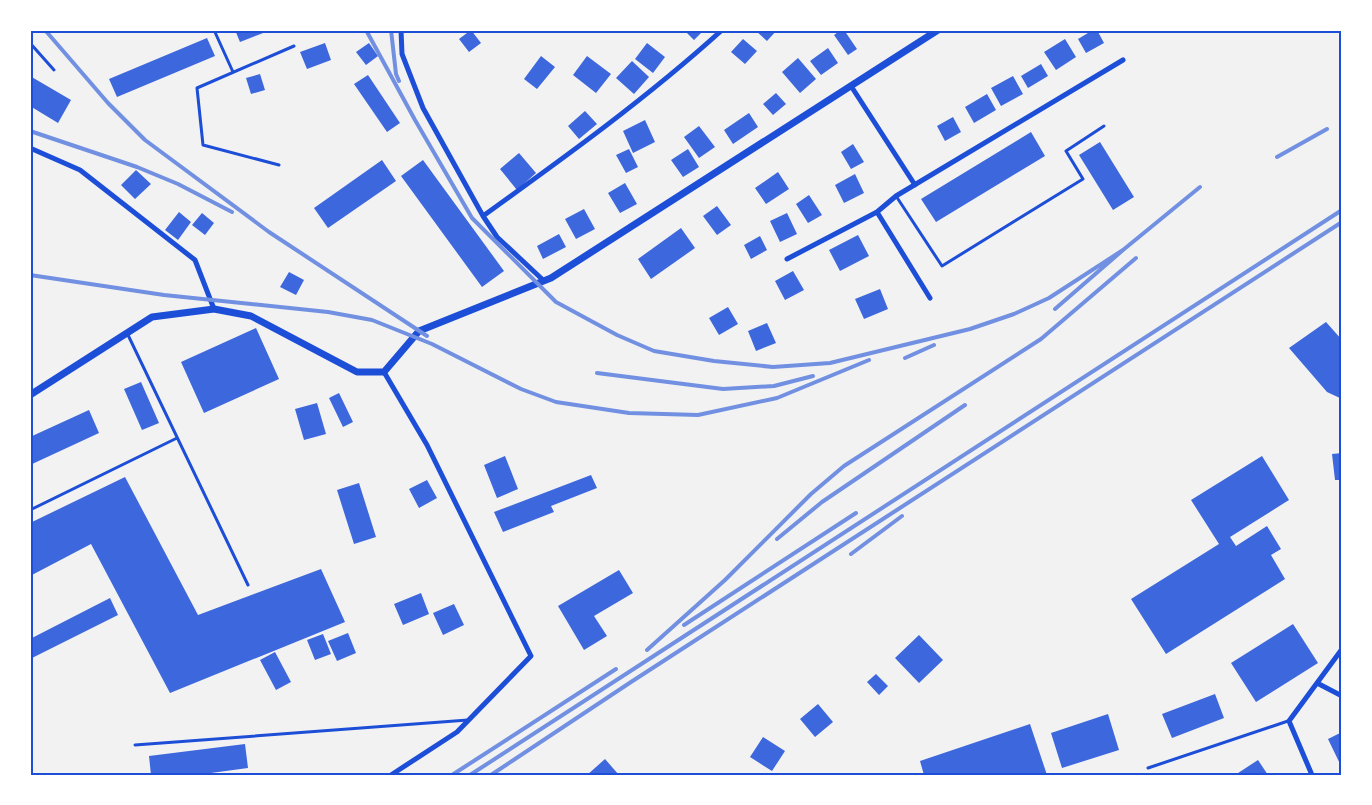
<svg xmlns="http://www.w3.org/2000/svg" width="1372" height="805" viewBox="0 0 1372 805" font-family="Montserrat,sans-serif">
  <rect width="100%" height="100%" fill="#f2f2f2"/>
  <path fill="#3d67dc" d="M235,30h36l-31,12z
    M471,30l10,13 -12,9 -10,-13z
    M684,30h20l-10,10z
    M755,30h22l-10,11z
    M841,30h3l13,19 -9,6 -14,-20z
    M1093,30h4l7,13 -18,10 -8,-14z
    M207,38l8,18 -98,41 -8,-18z
    M743,39l14,12 -12,13 -14,-12z
    M1065,39l11,18 -20,13 -12,-18z
    M325,43l6,17 -24,9 -7,-17z
    M369,43l9,13 -12,9 -10,-13z
    M647,43l18,14 -12,16 -18,-14z
    M828,48l10,15 -17,12 -11,-14z
    M541,56l14,11 -18,22 -13,-10z
    M587,56l24,18 -15,19 -23,-18z
    M798,58l18,21 -16,14 -18,-21z
    M632,61l17,16 -15,17 -18,-16z
    M1041,64l7,12 -20,12 -7,-12z
    M260,74l5,16 -14,4 -5,-16z
    M368,75l32,48 -13,9 -33,-48z
    M30,76l41,24 -13,23 -28,-17z
    M1013,76l10,18 -22,12 -10,-18z
    M776,93l10,11 -13,11 -10,-11z
    M987,94l9,16 -22,13 -9,-16z
    M585,111l12,13 -18,15 -11,-13z
    M749,113l9,14 -25,17 -9,-14z
    M953,117l8,15 -16,9 -8,-15z
    M645,120l10,22 -22,11 -10,-22z
    M699,126l16,21 -16,11 -15,-21z
    M1031,132l14,24 -109,66 -15,-23z
    M1100,142l34,55 -21,13 -34,-55z
    M853,144l11,18 -13,7 -10,-17z
    M629,149l9,18 -12,6 -10,-18z
    M688,149l11,18 -16,10 -12,-17z
    M519,153l17,20 -19,17 -17,-21z
    M382,160l14,21 -68,47 -14,-20z
    M423,160l81,111 -22,16 -81,-111z
    M136,170l15,14 -16,15 -14,-14z
    M778,172l11,17 -23,15 -11,-16z
    M855,174l9,19 -20,10 -9,-18z
    M625,183l12,21 -17,9 -12,-20z
    M809,195l13,20 -14,8 -12,-19z
    M717,206l14,19 -14,10 -14,-19z
    M584,209l11,20 -19,10 -11,-20z
    M179,212l12,10 -13,18 -13,-10z
    M202,213l12,10 -9,12 -13,-10z
    M787,213l10,21 -17,8 -10,-21z
    M681,228l14,20 -44,31 -13,-20z
    M559,234l7,13 -23,12 -6,-13z
    M858,235l11,21 -29,15 -11,-21z
    M760,236l7,14 -16,9 -7,-14z
    M793,271l11,19 -19,10 -10,-19z
    M289,272l15,8 -8,15 -16,-8z
    M880,289l8,20 -24,10 -9,-20z
    M728,307l10,17 -19,11 -10,-17z
    M1326,322l16,18v59l-15,-7 -38,-44z
    M767,323l9,20 -20,8 -8,-20z
    M256,328l23,51 -75,34 -23,-51z
    M141,382l18,41 -17,7 -18,-41z
    M339,393l14,29 -10,5 -14,-29z
    M317,403l9,31 -22,6 -9,-31z
    M89,410l10,23 -69,32v-28z
    M1342,453v27h-7l-3,-26z
    M505,456l13,33 -21,9 -13,-33z
    M1262,456l27,44 -59,37 6,9 31,-20 14,23 -10,6 14,24 -119,75 -35,-55 88,-55 -28,-44z
    M591,475l6,13 -46,18 3,6 -51,20 -9,-20z
    M125,477l73,138 123,-46 24,53 -175,71 -79,-149 -61,32v-53z
    M427,480l10,18 -18,10 -10,-19z
    M359,483l17,54 -22,7 -17,-54z
    M619,570l14,23 -39,23 13,20 -23,14 -26,-44z
    M421,593l8,21 -26,11 -9,-21z
    M110,598l8,17 -88,44v-20z
    M454,604l10,21 -21,10 -10,-22z
    M1293,624l25,39 -62,39 -25,-39z
    M348,633l8,20 -19,8 -9,-20z
    M323,634l8,20 -16,6 -8,-20z
    M919,635l24,25 -24,23 -24,-25z
    M275,652l16,30 -15,8 -16,-30z
    M876,674l12,12 -9,9 -12,-13z
    M1215,694l9,24 -52,20 -10,-24z
    M818,704l15,18 -18,15 -15,-18z
    M1108,714l11,36 -57,18 -11,-35z
    M1030,724l17,51h-123l-4,-14z
    M1342,732v36l-14,-29z
    M763,737l22,14 -13,20 -22,-14z
    M245,744l3,24 -52,7h-45l-2,-19z
    M605,759l14,16h-32z
    M1258,760l10,15h-33z"/>
  <g fill="none" stroke-linecap="round" stroke-linejoin="round">
    <path stroke="#1d4ed8" stroke-width="3" d="M214,30l19,42
      M30,43l24,27
      M279,165l-76,-20 -6,-57 97,-42
      M896,196l46,70 141,-87 -17,-28 38,-25
      M128,335l120,250
      M30,510l147,-72
      M135,745l333,-25
      M1148,768l140,-47"/>
    <path stroke="#1d4ed8" stroke-width="5" d="M401,30l1,24 21,54 60,108 14,21 46,43
      M851,86l64,99
      M30,148l50,22 115,90 19,49
      M877,212l53,86
      M483,216c82,-59 164,-118 239,-186
      M787,259l90,-47 19,-16 227,-136
      M384,372l43,73 104,211 -74,76 -66,43
      M1317,683l25,13
      M1312,775l-23,-54 53,-72"/>
    <path stroke="#1d4ed8" stroke-width="7" d="M30,395l122,-78 62,-8 37,7 106,56h27l35,-41 132,-53 387,-248"/>
    <path stroke="#7290e2" stroke-width="4" d="M45,30l63,73 37,37 124,92 158,104
      M366,30l49,90 57,98 84,84 61,33 37,16 60,10 59,6 57,-4 140,-34 44,-15 35,-16 74,-48 -68,59
      M391,30l5,44 3,7
      M30,131l107,36 41,17 54,28
      M1277,157l50,-28
      M1123,250l77,-63
      M30,275l134,20 164,17 44,8 60,24 89,45 35,13 73,11 69,2 79,-17 92,-38
      M905,358l29,-13
      M597,373l126,16 51,-3 39,-10
      M777,539l45,-37 143,-97
      M851,554l51,-38
      M684,625l172,-112
      M647,650l78,-70 86,-86 33,-28 197,-127 95,-81
      M452,775l164,-106
      M470,775l872,-565
      M491,775l140,-93 711,-460"/>
  </g>
  <rect width="1372" height="805" fill="none" stroke="#ffffff" stroke-width="63"/>
  <rect x="32" y="32" width="1308" height="742" fill="none" stroke="#1d4ed8" stroke-width="2"/>
</svg>
